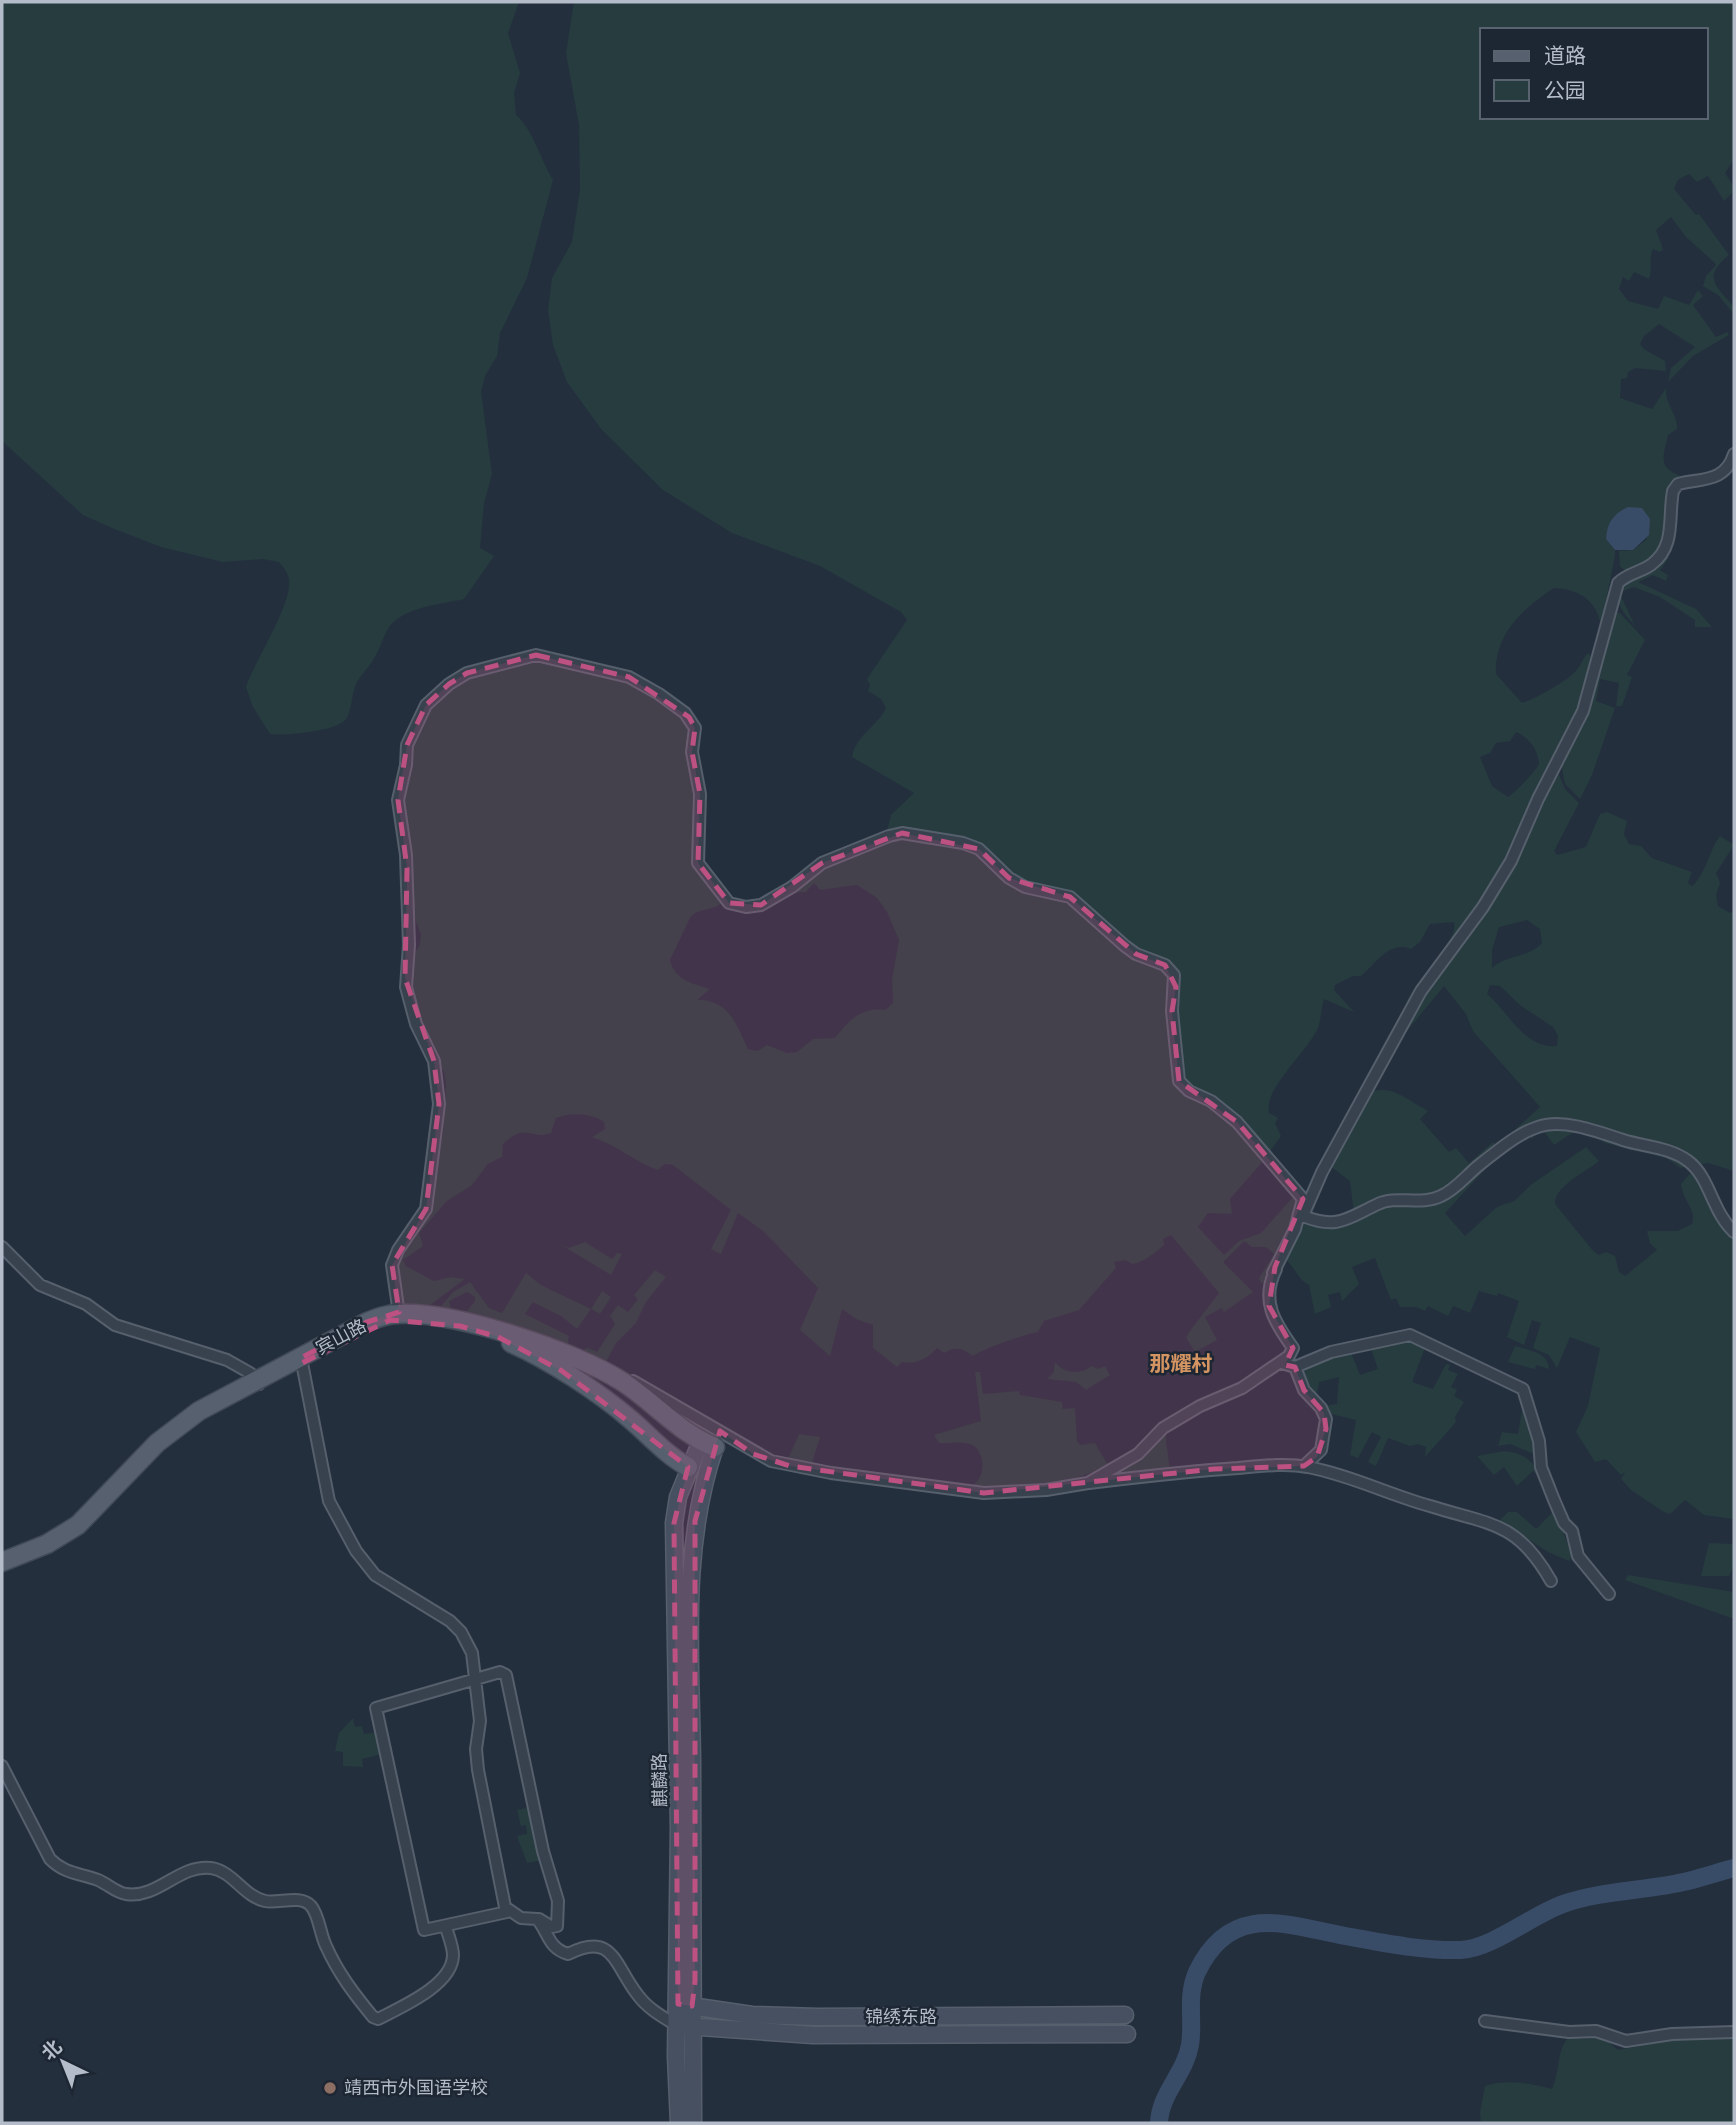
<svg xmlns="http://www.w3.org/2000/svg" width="1736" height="2125" viewBox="0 0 1736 2125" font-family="'DM Sans','Noto Sans SC',sans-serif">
  <rect width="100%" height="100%" fill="#242f3e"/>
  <path fill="#263c3f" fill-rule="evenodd" d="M2,2h517l-11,31 12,40 -6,20 2,22c16,13 25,45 37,65l-26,98 -27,55 -3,23 -12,20 -4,16 11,82 -8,29 -4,45 14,8 -30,43c-22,5 -48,7 -67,20 -12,9 -13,20 -19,32 -5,12 -15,21 -21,31 -6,11 -4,26 -11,37 -8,12 -61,17 -76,15l-17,-27 -7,-20c8,-25 51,-90 42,-111 -1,-5 -6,-10 -9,-14l-16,-3 -40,3 -62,-15 -49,-19 -29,-13 -81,-74z
    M574,2h1160v157l-9,14 8,12 -1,8 -8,8 -16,-25 -11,6 -8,-8 -11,6 -4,9 22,26 3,-1 30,41c-27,22 -14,30 5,52v7l-16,-19 -15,-9 3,-10 10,-11 -1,-2 -29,-26 -15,-20 -15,13 7,19 -3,3 -7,-3c-5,11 0,18 -4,30l-15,-7 -5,9 -6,-4 -4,12 9,12 30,8 6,-13 25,9 9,-15 5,6 -10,9 23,32 11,-5 2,3 -36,21 -25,26 3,-14 24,-21 -36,-23 -15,12 -4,8 4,5 21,12 1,10 -31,-3 -7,4 -1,6 -6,1 -1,19 32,11 14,-21c-2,15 12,26 11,41l-9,6c-8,31 -7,33 20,44l-10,1 -15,66 -12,13 -25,13 -6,-6 -1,-15 14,-1 13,-10 4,-21 -44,20 9,11v6l-14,69c-5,-25 -22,-36 -47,-37 -31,20 -60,47 -58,86l26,29c13,-4 45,-22 54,-32 5,-6 7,-13 12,-18l3,3 -14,57 -36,65 -22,57 -22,42 -93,137c0,-29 56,-69 50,-92l-24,2 -10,18 -9,7c-21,-9 -35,14 -50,27h-8l-18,9 -1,5 20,22 -30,-13c-3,10 -3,22 -7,31 -12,24 -54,60 -48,83l9,5 -3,5 6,13 -13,18 -87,-74 -5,-106 -38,-21 -67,-57 -45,-10 -47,-39 -92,-16 4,-16 23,-22 -62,-36c4,-22 25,-30 34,-49l-5,-9 -13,-8 2,-6 -3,-6 40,-59 -6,-8 -81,-46 -88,-33 -69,-43 -61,-60 -35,-48 -14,-37 -5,-35 4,-32 20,-36 8,-53 -1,-64 -13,-72zM1482,30h224v87h-224zM1516,732c13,6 22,17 23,32 -3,7 -25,30 -31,33l-16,-11 -12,-29 10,-4 6,-10 14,-2z
    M1667,556l1,3 -8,11 8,5 -2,6 -13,-6 -15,7 58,27 16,18h-17v-7l-35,-23 -26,-10 -11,4 -2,5 14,30c-12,-14 -20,-21 -16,-40l36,-20z
    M1619,612l26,28 -18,35 5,2 -10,29h-6l3,-23 -19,-4 -4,22 19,7 -23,67 -12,24 -15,-15 -4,-21 26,-51 27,-98z
    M532,657l97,22 61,43 13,155 19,26c-10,8 -22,5 -31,13l-21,44c5,20 21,23 40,29l-13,11c32,-1 39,24 51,49l10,2 9,-6 20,8 10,-1 16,-13 22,-1c14,-18 26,-31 50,-28l8,-7 -1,-24 7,-39 -12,-28 -10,-14 -20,-13 -37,5 -6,-7 -8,9h-17l33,-27 79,-30 77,15 29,29 61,20 104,77 4,105 46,30 44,47 -36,41 2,15 -24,-1 -10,14 26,28 15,-14 22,-8 31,-35 6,2 -3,19 -28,63 -6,1 -2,-5 15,-24 -8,-7h-14l-8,-6 -21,21 30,30 -29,20 -2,-4 -17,9 12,23 -22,12 -9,-14c1,-5 29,-39 33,-45l-48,-58 -8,4 1,6c-8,7 -21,18 -32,19l-6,-4 -12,2 2,6 -37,42 -35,11 -6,11c-12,2 -55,17 -65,24 -11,-8 -18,-10 -29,-3l-7,-5c-10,11 -21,17 -35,14l-5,5 -24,-19v-23l-17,-6 -14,-10 -12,47 -30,-26 18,-42 -55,-57 -25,-18 -17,41 -10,-5 20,-39 -58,-45 -8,-1 -7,6c-22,-7 -41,-25 -66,-33l13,-8 -1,-7c-12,-9 -34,-10 -48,-4l-5,15c-20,8 -23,-12 -48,11l-1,13 -14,7 -16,21 -25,16 -28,32 4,13 -20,14 3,6 28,15 17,-4 14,2 -40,30h-20l-9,-35 3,-20 20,-28 15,-51 9,-42 3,-49 -2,-12 -20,-40 -16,-47 3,-27 9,-13 1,-10 -9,-25 -11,-111 9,-26 5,-34 15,-31 36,-33z
    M1557,770l8,19 14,14 -25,48 3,4 29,-8 14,-33 7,-2 20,9 -3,13 5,10 12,2 11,12 40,14 -4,11 4,3c13,-10 17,-36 28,-50l14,9 -18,28 4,10 -4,12 2,11 12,7 4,-2v260l-26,-8 -11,2 -12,-8 -143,-34 -100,71 -88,20 -4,-33 -20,-15 40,-73c18,-11 41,9 58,18l-8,8 29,33 7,-4 13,15 24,-21 4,4 43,-39 -67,-76 -7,-17 -22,-28 -47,57 26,-48 99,-150zM1527,920l13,9 2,14c-13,15 -34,11 -50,25v-18l7,-23zM1490,985l10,1 21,20 32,21 5,9 -1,10c-33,3 -48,-34 -70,-52z
    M1553,1124l96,23 41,18 -9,3 -15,-10 -61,-15 -18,-10h-15l-18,12 -11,-15 -12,9 -4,-6z
    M1586,1147l13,14c-13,11 -45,25 -44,43l39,48 5,3 7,-3 9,4 4,16 6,4 32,-26 -7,-7 -3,-12h31l14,-7c5,-14 -10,-25 -11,-40l13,-15 40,66v284l-30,-4 -19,-15 -15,14 -6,-2 -33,-22 -10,-11 4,-7 -4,3 -15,-16 -11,3 -19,-30 12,-26 12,-58 -30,-11 -13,31 -8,-13 -16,-7 8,-25 -9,-3 -8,25 -17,-8 12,-36 -21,-8 -1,3 -18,-5 -9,22 -17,-7 -5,10 -20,-10 -3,5 -9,-4h-16l-4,-9 -5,2 -16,-42 -23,9 7,17 -17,17 -2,-9 -12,3 3,12 -16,7 -6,-29c-11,-5 -14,-18 -24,-26l18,-38 12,2 62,-17 56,-5 67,-48 -55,60 20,23 32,-29 17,-6 18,-17z
    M585,1242l27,17 5,-6 5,1 -11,21 -53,-32 10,5z
    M655,1270l11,7 -20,25 -10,21 -20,20 -10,19 -32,-10 1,-9v3l7,4 6,-2 9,4 18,-28 -5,-8 8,-11 10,7 10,-13 -4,-4z
    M526,1273l15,12 50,24 11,-18 9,6 -11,17 -9,-5 -14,20 -16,-13 -28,-14 -8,12 44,22 -2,11 -103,-32 11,-14v-4l-8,-5 -18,9 2,7 7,1v7l-21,-5 16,-19 17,-10 19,26 13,5z
    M1406,1338l20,7 -14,37 21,7 13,-25 4,1 -2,5 10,4 -7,13 6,3 -3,6 10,6 -9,15 1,5 -31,35 1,-10 -8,-3 -8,2 -22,-8 -12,28 -8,-4 13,-25 -9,-5 -14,26 -8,-3 6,-35 -25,-6 -8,-8 14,-2 2,-27 -20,5 -3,18 -5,-3 -9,-22 9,-12 39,-13 10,25 18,-6 -8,-23z
    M1515,1346c13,4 34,6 34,23l-13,-4 -1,4 -27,-7z
    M1055,1362c9,12 26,13 37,4l6,3 7,-3 5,9 -24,15 -10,-8 -29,-3 7,-7z
    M975,1372h5l3,22 36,-3 1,4 42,7 1,7 12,-1 2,33 3,4 15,-2 13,22c-44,23 -108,31 -156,18 6,1 16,4 22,1 12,-7 11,-33 -2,-39 -9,-4 -23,-1 -33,-2l-5,-8 47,-14z
    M1524,1398l13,55 -3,1 -24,-10 -12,2 4,-14 16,2z
    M1165,1432l5,39 -17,-1 -41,7 -3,-4z
    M799,1434l21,3 -8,26 -24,-4z
    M1504,1451c22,2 31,12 40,31l-11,-11 -16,15 -13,-19 -10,8 -17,-19z
    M1555,1510l17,46 -3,5 -21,-9 -49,-31 9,-9h9l19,17z
    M1709,1543l25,1v21l-5,11h-28z
    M1628,1575l106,17v27l-109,-39z
    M353,1718l2,9 7,-1 2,8 14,-2 4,22 -20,5 1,8 -20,-1v-14l-8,-1 4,-18z
    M532,1807l11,53 -16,3 -10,-27 10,-2 -1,-9 -5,1 -4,-16z
    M1570,2036l11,3 22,-1 15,12 74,-13 42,1v85h-253l-1,-11 5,-26c21,-7 46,-3 67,3 9,-19 3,-38 18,-53z"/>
  <path fill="#394c67" d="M1628,507l14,1 8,11 -1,16 -16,15h-18l-9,-11c1,-16 7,-25 22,-32z"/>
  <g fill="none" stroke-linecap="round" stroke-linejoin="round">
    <path stroke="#394c67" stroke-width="18" d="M1159,2123c1,-30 26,-49 31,-78 4,-24 -4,-48 7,-73 34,-71 90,-47 148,-36 38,7 78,15 116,14 32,-2 71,-35 102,-46 40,-14 84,-13 125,-23 16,-4 31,-9 46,-13"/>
    <g stroke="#565f6c" stroke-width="14">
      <path id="minor" d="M1305,1211l17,-39 99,-181 62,-84 28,-46 27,-62 45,-88 35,-128c10,-10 24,-11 34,-19 24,-18 16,-47 21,-73l5,-7c23,-6 47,-1 56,-30
        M1303,1216c35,14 45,2 75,-12 18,-9 43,2 63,-8 14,-6 25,-20 37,-30 62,-50 71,-51 145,-26 22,7 46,7 65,21 22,16 24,51 46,71
        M2,1247l38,38 46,19 29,21 112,35 23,13 9,11
        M399,1314l-7,-49 6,-15 28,-41 13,-105 -5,-43 -18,-37 -10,-37 3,-42 -3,-90 -8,-55 8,-35 1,-20 19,-40 23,-21 18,-11 69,-18 93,22 30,17 26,19 10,15 -3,24 8,42 -2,69 31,40 17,4 15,-2 31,-18 30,-24 67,-27 13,-3 61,10 16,6 30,29 16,9 45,10 55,49 11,8 29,11 9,10 -2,36 7,70 10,10 22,10 26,21 66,77 -8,30 -22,44
        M301,1358l28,143 27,50 19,24 75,46 11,11 11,21 8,68 -4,28 2,21 27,137 16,11 16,1c12,14 11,29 31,35 45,-23 46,10 69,40 10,14 24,22 39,31
        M1282,1363l13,4 36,-15 79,-17 113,54 16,52 2,26 13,33 10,23 8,8 6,25 31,38
        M1295,1367l9,23 17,18 5,11 -5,31 -17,16
        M633,1381l138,80 60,12 153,20 62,-3 42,-7 50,-29 25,-26 37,-22 42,-18 47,-32 4,-8c-18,-25 -33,-47 -17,-79
        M1089,1483c50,-6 100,-12 149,-15 23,-2 47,-5 70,-1 45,9 79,27 122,39 60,19 87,15 121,75
        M2,1766l48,93c15,15 29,14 48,21 10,4 18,13 28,14 32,5 53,-30 85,-26 22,3 32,28 54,33 13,3 36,-7 46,5 8,9 9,28 15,40 12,27 28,48 47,71l5,2c23,-12 75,-34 75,-64 0,-9 -5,-20 -7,-28
        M507,1912l-83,18 -48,-222 124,-36 6,3 37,176 15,50 -1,25 -5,1 -13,-8
        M1485,2021l84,11 27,-1 30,10 46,-7 62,-2"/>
    </g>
    <g stroke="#565f6c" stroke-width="19">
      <path id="secondary" d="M684,2005l68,10 66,2 307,-2
        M686,2026l127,9 314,-1
        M679,2123l-3,-67 3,-228 -5,-305 4,-26 23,-56
        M693,2123c-1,-120 0,-240 -1,-360 -1,-106 -12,-215 23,-316"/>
    </g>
    <g stroke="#414a57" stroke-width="21">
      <path id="primary" d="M511,1343c37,16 89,50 119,76 20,17 36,36 58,48
        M2,1562l45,-18 31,-19 79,-82 42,-32 168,-89c10,-4 20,-8 31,-8 57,-3 177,37 225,68 32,21 55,50 92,65"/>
    </g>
    <use href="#minor" stroke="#38414e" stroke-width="10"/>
    <use href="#secondary" stroke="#465061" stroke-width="16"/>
    <use href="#primary" stroke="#56606e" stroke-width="18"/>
  </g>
  <path fill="#bd5182" fill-opacity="0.2" stroke="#bd5182" stroke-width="5" stroke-dasharray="14 9" stroke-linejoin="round" d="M536,655l93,22 60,40 6,11 -3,24 8,42 -2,69 31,40 32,2 61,-42 80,-30 77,16 30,29 61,19 66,57 29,11 11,22 -4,24 7,70 58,41 66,77 -28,68 -6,39 24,42 -8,17 10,2 9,23 20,23 2,16 -9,28 -13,9 -90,3 -230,24 -194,-27 -37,-12 -33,-23 -25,90v460l-3,25 -14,-2 -4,-481 14,-56 -126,-96 -64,-34 -38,-11 -70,-6 -88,43 -1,-5 66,-36 32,-10 -7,-47 34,-56 13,-105 -5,-43 -29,-83 2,-110 -9,-68 9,-55 19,-40 23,-21 18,-11z"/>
  <circle fill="#8d6e63" stroke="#1d2633" stroke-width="2.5" cx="330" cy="2088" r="7"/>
  <g text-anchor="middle" stroke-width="5" stroke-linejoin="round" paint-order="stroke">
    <g font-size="18" fill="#b4bcc9" stroke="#1d2633">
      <text transform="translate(341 1337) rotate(-28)" y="6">宾山路</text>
      <text transform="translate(660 1780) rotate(-91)" y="6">麒麟路</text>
      <text x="901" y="2023">锦绣东路</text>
    </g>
    <g font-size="18" fill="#b4bcc9" stroke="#1d2633" text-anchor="start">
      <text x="344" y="2094">靖西市外国语学校</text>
    </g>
    <g font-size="21" font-weight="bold" fill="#d59563" stroke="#1d2633">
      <text x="1181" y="1371">那耀村</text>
    </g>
  </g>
  <rect width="1736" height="2125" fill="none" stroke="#b4bcc9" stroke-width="7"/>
  <rect x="1480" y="28" width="228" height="91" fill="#1d2633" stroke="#59626f" stroke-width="2"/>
  <rect x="1494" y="51" width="35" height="10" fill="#56606e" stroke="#59626f" stroke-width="2"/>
  <text x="1544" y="63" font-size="21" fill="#b4bcc9">道路</text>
  <rect x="1494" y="80" width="35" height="21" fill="#263c3f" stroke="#59626f" stroke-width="2"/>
  <text x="1544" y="98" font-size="21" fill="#b4bcc9">公园</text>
  <g transform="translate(63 2062) rotate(317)" stroke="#1d2633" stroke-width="5" paint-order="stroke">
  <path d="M0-5L12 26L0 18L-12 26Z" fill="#b4bcc9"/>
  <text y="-10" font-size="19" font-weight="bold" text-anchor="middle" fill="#b4bcc9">北</text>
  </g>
</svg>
